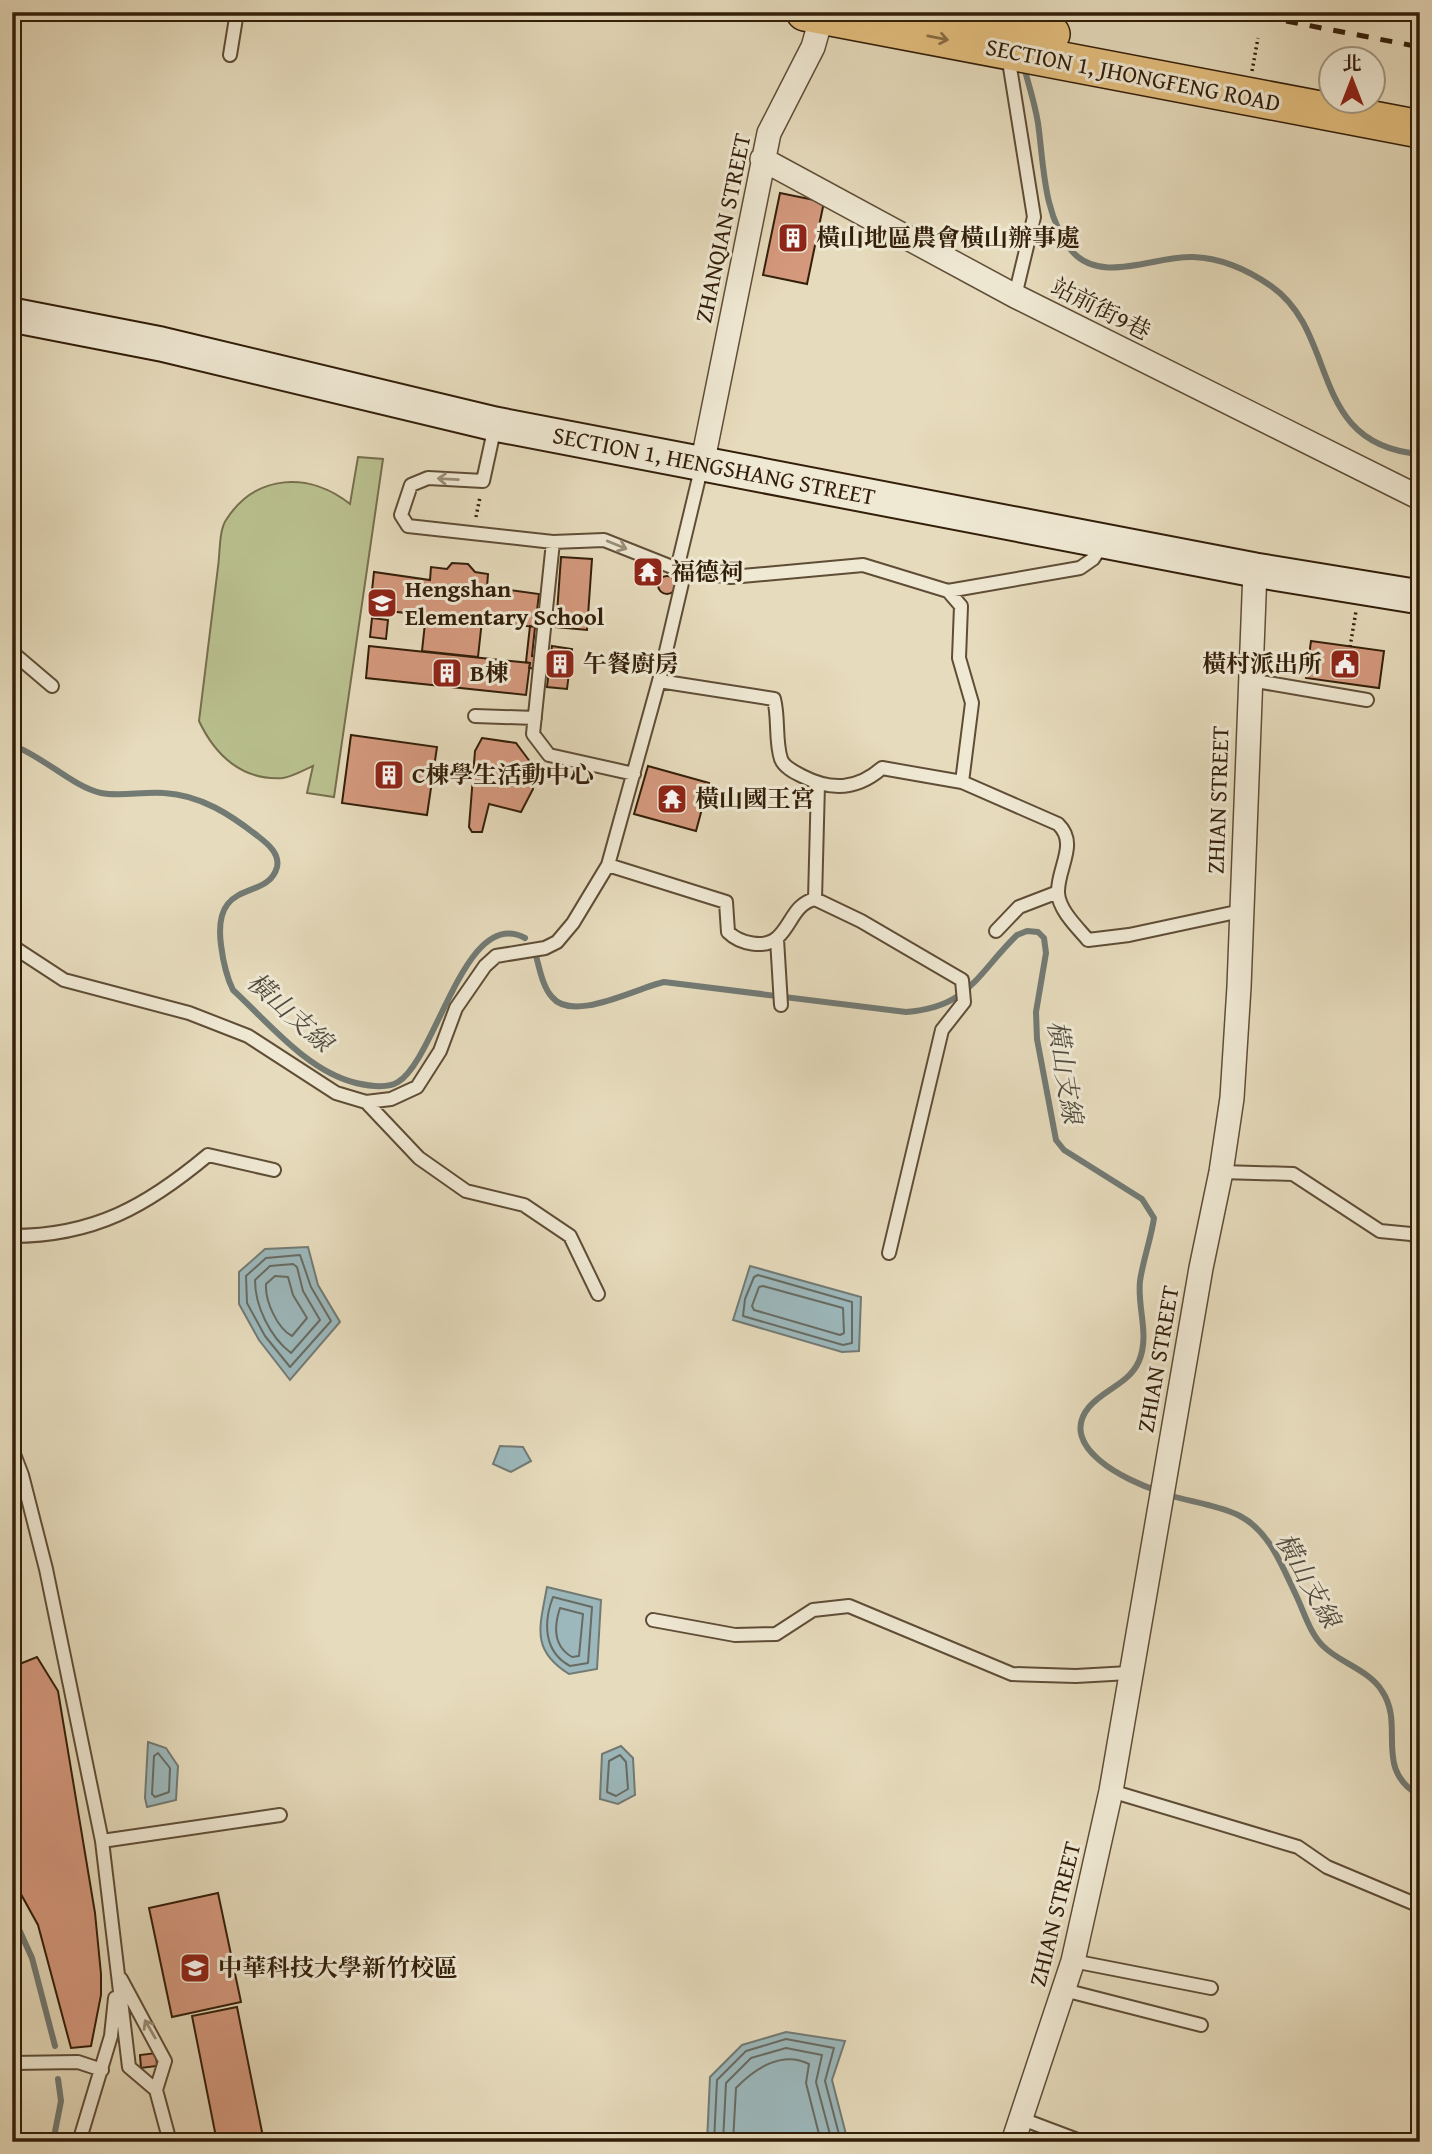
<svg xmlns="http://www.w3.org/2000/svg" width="1432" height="2154" viewBox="0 0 1432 2154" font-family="'Gentium Book Plus','Noto Serif TC',serif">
  <rect width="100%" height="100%" fill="#e6dbbc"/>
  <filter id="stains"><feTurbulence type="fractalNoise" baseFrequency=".00286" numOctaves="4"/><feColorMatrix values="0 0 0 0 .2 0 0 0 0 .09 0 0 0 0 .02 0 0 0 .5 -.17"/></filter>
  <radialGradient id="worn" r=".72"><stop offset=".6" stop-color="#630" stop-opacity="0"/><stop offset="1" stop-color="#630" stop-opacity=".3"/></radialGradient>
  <path fill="#b9bf8e" stroke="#766e4c" stroke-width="2" d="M358,457l25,2 -49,338 -27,-4 6,-27c-9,4 -21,11 -30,12 -41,3 -68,-23 -84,-57 6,-52 13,-103 19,-154 2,-13 1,-37 8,-47 30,-47 84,-48 124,-16z"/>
  <path fill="#9cb8bc" stroke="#727a74" stroke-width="2" d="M308,1247l10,38 22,37 -50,58 -31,-40 -20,-36v-32l26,-23z
    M750,1266l111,31 -2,54 -17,1 -109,-32z
    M500,1446l23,1 8,14 -20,11 -18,-8z
    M547,1587l54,13 -4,69 -28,5c-39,-24 -29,-48 -22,-87z
    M148,1742l18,6 12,18 -2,34 -29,7 -2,-9z
    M621,1746l12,12 2,37 -17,9 -18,-5 2,-45z
    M786,2032l59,9 -13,39 16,62h-141l3,-65 32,-32z"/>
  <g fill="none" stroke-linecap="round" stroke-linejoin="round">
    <path stroke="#676b62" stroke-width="2" d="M300,1255l11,32 20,34 -41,46 -25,-31 -18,-33 -1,-27 20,-18z
      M293,1264l4,3 6,24 17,29 -29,33c-21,-16 -36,-47 -36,-73l15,-14z
      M758,1275l94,27v41l-9,2 -100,-29 2,-17 9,-22z
      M275,1276l13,1 5,18 14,23 -15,18c-15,-8 -27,-35 -26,-52z
      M763,1286l80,22 1,25 -4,2 -86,-25 -2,-4 7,-19z
      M553,1597l39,10 -4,56 -18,3c-26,-14 -27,-43 -17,-69z
      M560,1608l23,6 -4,42 -7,1c-19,-11 -18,-31 -12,-49z
      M158,1753l12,15 -1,24 -14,5 -3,-3 2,-38z
      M620,1755l6,7 2,27 -12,7 -9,-4 2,-31z
      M714,2142l3,-62 29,-29 40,-12 48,9 -9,33 16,61
      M723,2142l3,-59 25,-25 35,-10 36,7 -6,27 16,60
      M733,2142l3,-54c18,-19 46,-38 73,-24l-3,19 15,59"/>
    <path stroke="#727a74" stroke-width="6" d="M1024,67c5,19 11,37 14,56 6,43 5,91 33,127 29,36 85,5 122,7 28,1 55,13 78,29 69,48 36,159 149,168
      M12,745c31,11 61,42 89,48 20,4 43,-2 63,0 37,2 67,22 95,44 9,7 21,17 18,30 -9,35 -65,9 -56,78 2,16 5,31 12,45 36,33 74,81 123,93 13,3 31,6 42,-1 39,-24 67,-177 127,-144
      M535,952c4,14 7,34 17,45 21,26 84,-9 112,-15l242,30c63,-5 70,-37 111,-77l10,-4 11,1 6,6 2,15 -10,59 1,27 19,101 8,10 78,49 12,19c-3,21 -11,42 -14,63 -3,26 10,54 -1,80 -10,23 -35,28 -50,46 -33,40 38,74 69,84
      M1168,1495c23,7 51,10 72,21 29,15 42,50 55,77 9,18 14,39 28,53 17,17 46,24 59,45 24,36 -10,77 38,105
      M12,1914l20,44 23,88
      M53,2142l8,-41 -3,-22"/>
  </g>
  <path fill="#d5997e" stroke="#321e09" stroke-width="2" d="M780,193l44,9 -17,82 -44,-9z
    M561,557l31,2 -5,71 -31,-3z
    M653,561l7,12 -18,10 -7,-12z
    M452,563l16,1 7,8 13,2 -1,13 52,7 -4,33 -165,-18 4,-37 56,8 1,-13 16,2z
    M658 585a9 9 0 1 1 18 0a9 9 0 1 1-18 0Z
    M426,614l56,6 -4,37 -56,-6z
    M372,618l16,2 -2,19 -16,-2z
    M530,626l5,1 -3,29 19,2 -2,12 -20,-2 1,-5 -4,-1z
    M1311,641l73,10 -5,37 -73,-10z
    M369,646l161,17 -4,32 -160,-17z
    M552,646l20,3 -5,40 -20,-2z
    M351,735l86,12 -10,68 -85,-12z
    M482,738l34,5 15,20 2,26 -12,23 -32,-8 -7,28h-10l-3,-5 6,-76z
    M648,766l61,17 -13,48 -62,-17z
    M37,1657l21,34 37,222 6,61v21l-10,51 -20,2 -33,-123 -26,-47v-211z
    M218,1893l23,109 -69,15 -23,-109z
    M237,2007l27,135h-47l-25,-126z
    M156,2053l1,13 -16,2 -1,-13z"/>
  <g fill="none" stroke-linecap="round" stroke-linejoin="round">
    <g stroke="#5f4d36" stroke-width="16">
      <path id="lane" d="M230,55l7,-43
        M1008,55l26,162 -19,79
        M495,426l-12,55 -55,-3 -17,7 -10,30 7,11 145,16 51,-2 73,29 54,8 132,-12 85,26 13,15 -2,52 13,45 -10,79
        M553,542l-20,192 16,21 85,19
        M948,591l132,-23 13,-9 10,-15
        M12,652l40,34
        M1250,680l117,20
        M659,681l115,18c5,19 1,42 7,60 3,8 13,13 21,17 29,15 55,14 80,-8l80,14 96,42c21,20 -1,44 0,69 1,17 19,34 30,47l41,-5 112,-24
        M475,716l60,2
        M608,865l118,37 2,30c11,11 37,18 50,5 14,-13 16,-33 37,-38l3,-115
        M815,899l46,22 101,59 2,22 -22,28 -53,223
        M996,931l23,-24 39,-15
        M777,939l4,66
        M12,946l52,34 125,33 59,23 88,57 30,9 25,-3 26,-12 23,-36 16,-43 29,-42 11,-10 49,-8 12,-6 16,-19 35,-58 51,-184 23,-98 -5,-14 25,-104
        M366,1102l53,56 47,33 58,14 46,31 28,58
        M1221,1172l72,2 87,57 31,3 9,5
        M12,1236c82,0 135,-30 196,-81l66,15
        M12,1449l10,26 24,94 56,272 27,226 27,23
        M653,1620l82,15 41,-1 37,-24 36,-4 163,68 64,2 53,-3
        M1111,1791l187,56 29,20 93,39
        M102,1841l178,-26
        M1073,1961l138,27
        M121,1979l44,82 -9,29 14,52
        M1064,1990l137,35
        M12,2063l66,-1 24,8
        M1022,2119l61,23
        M79,2142l32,-106 4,-38"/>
    </g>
    <g stroke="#5f4d36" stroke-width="26">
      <path id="street" d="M762,159l253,137 405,202
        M702,465l67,-332 44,-86 10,-35
        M1013,2142l60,-181 38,-170 90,-523 20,-96 11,-74 7,-111 16,-417"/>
    </g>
    <g stroke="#321e09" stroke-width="37">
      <path id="secondary" d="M12,315l149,29 334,80 760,146 165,27"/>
    </g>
    <g stroke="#321e09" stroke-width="40">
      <path id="primary" d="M805,12l615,117
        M942,12l109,22"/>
    </g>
    <path stroke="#321e09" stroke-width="3.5" stroke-dasharray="2 3.5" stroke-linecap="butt" d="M1252,71l6,-33
      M476,517l4,-20
      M1350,647l6,-36"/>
    <use href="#lane" stroke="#efe8d3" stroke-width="12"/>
    <use href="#street" stroke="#efe8d3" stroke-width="23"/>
    <use href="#secondary" stroke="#efe8d3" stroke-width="33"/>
    <use href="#primary" stroke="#e3be7e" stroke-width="37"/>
    <path stroke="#321e09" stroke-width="5" stroke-dasharray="12 12" stroke-linecap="butt" d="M1239,12l181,35"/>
  </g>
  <defs><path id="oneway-shaft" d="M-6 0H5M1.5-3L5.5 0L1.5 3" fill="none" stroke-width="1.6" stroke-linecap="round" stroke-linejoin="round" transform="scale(1.75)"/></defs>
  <use stroke="#8a6e44" href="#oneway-shaft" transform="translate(938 38) rotate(11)"/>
  <g stroke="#9a8d78">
    <use href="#oneway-shaft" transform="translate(448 479) rotate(-177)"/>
    <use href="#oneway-shaft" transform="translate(617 545) rotate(22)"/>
    <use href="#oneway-shaft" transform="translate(150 2029) rotate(-120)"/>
  </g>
  <defs>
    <g id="building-square" transform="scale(1.575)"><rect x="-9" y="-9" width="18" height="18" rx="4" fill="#8f2418" stroke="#efe8d3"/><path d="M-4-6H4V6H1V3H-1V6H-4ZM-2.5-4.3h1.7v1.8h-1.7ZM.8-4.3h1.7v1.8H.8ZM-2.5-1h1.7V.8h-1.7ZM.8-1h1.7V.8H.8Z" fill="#fff"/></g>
    <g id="temple-square" transform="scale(1.575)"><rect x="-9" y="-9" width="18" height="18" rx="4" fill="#8f2418" stroke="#efe8d3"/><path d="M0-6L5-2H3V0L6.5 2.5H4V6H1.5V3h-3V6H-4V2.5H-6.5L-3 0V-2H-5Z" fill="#fff"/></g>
    <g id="school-square" transform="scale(1.575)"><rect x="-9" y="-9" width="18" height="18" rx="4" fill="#8f2418" stroke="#efe8d3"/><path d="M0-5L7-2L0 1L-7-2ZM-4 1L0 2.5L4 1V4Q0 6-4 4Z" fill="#fff"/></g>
    <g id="civic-square" transform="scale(1.575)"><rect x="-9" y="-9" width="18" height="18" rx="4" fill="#8f2418" stroke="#efe8d3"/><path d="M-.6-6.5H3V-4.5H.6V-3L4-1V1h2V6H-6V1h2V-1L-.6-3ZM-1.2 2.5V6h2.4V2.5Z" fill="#fff"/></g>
    <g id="university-square" transform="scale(1.575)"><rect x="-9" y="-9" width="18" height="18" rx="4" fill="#8f2418" stroke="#efe8d3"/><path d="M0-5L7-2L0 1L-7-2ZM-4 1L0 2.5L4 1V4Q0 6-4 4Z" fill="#fff"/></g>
  </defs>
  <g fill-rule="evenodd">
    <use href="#building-square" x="793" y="238"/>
    <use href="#temple-square" x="648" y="572"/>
    <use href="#school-square" x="382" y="603"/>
    <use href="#building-square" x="560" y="664"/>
    <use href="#civic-square" x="1345" y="664"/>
    <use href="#building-square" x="447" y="673"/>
    <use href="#building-square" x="389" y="775"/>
    <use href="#temple-square" x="672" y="799"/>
    <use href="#university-square" x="195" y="1968"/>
  </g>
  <g text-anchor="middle" stroke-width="6" stroke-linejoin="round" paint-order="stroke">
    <g font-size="24" fill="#321e09" stroke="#efe8d3">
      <text transform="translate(1133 75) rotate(11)" y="8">SECTION 1, JHONGFENG ROAD</text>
      <text transform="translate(723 228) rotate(-78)" y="8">ZHANQIAN STREET</text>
      <text transform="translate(1101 309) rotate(27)" y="8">站前街9巷</text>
      <text transform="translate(714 466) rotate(11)" y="8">SECTION 1, HENGSHANG STREET</text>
      <text transform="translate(1218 800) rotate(-88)" y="8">ZHIAN STREET</text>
      <text transform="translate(1158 1359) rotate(-80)" y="8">ZHIAN STREET</text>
      <text transform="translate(1055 1914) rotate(-76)" y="8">ZHIAN STREET</text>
    </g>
    <g font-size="24" font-weight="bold" fill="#321e09" stroke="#efe8d3" text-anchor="start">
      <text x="816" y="246">橫山地區農會橫山辦事處</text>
      <text x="671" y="580">福德祠</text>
      <text x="405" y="597">Hengshan<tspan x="405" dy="28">Elementary School</tspan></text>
      <text x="583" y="672">午餐廚房</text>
      <text x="1322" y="672" text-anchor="end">橫村派出所</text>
      <text x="470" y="681">B棟</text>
      <text x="412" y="783">C棟學生活動中心</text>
      <text x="695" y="807">橫山國王宮</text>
      <text x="218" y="1976">中華科技大學新竹校區</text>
    </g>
    <g font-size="26" font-style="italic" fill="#524c3f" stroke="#efe8d3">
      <text transform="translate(290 1012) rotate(42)" y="9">橫山支線</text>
      <text transform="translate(1065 1072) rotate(81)" y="9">橫山支線</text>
      <text transform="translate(1308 1580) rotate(61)" y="9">橫山支線</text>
    </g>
  </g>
  <rect width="1432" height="2154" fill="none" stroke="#e6dbbc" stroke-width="42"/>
  <rect x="14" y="14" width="1404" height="2126" fill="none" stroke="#321e09" stroke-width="3.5"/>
  <rect x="21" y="21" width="1390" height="2112" fill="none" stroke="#321e09" stroke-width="2"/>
  <g transform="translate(1352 80)"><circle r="33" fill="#efe8d3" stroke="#a39782" stroke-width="2"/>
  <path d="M0-5L12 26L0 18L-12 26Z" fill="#8f2418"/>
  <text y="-10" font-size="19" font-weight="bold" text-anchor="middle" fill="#321e09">北</text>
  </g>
  <rect width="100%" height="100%" filter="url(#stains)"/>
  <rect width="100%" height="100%" fill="url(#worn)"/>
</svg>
